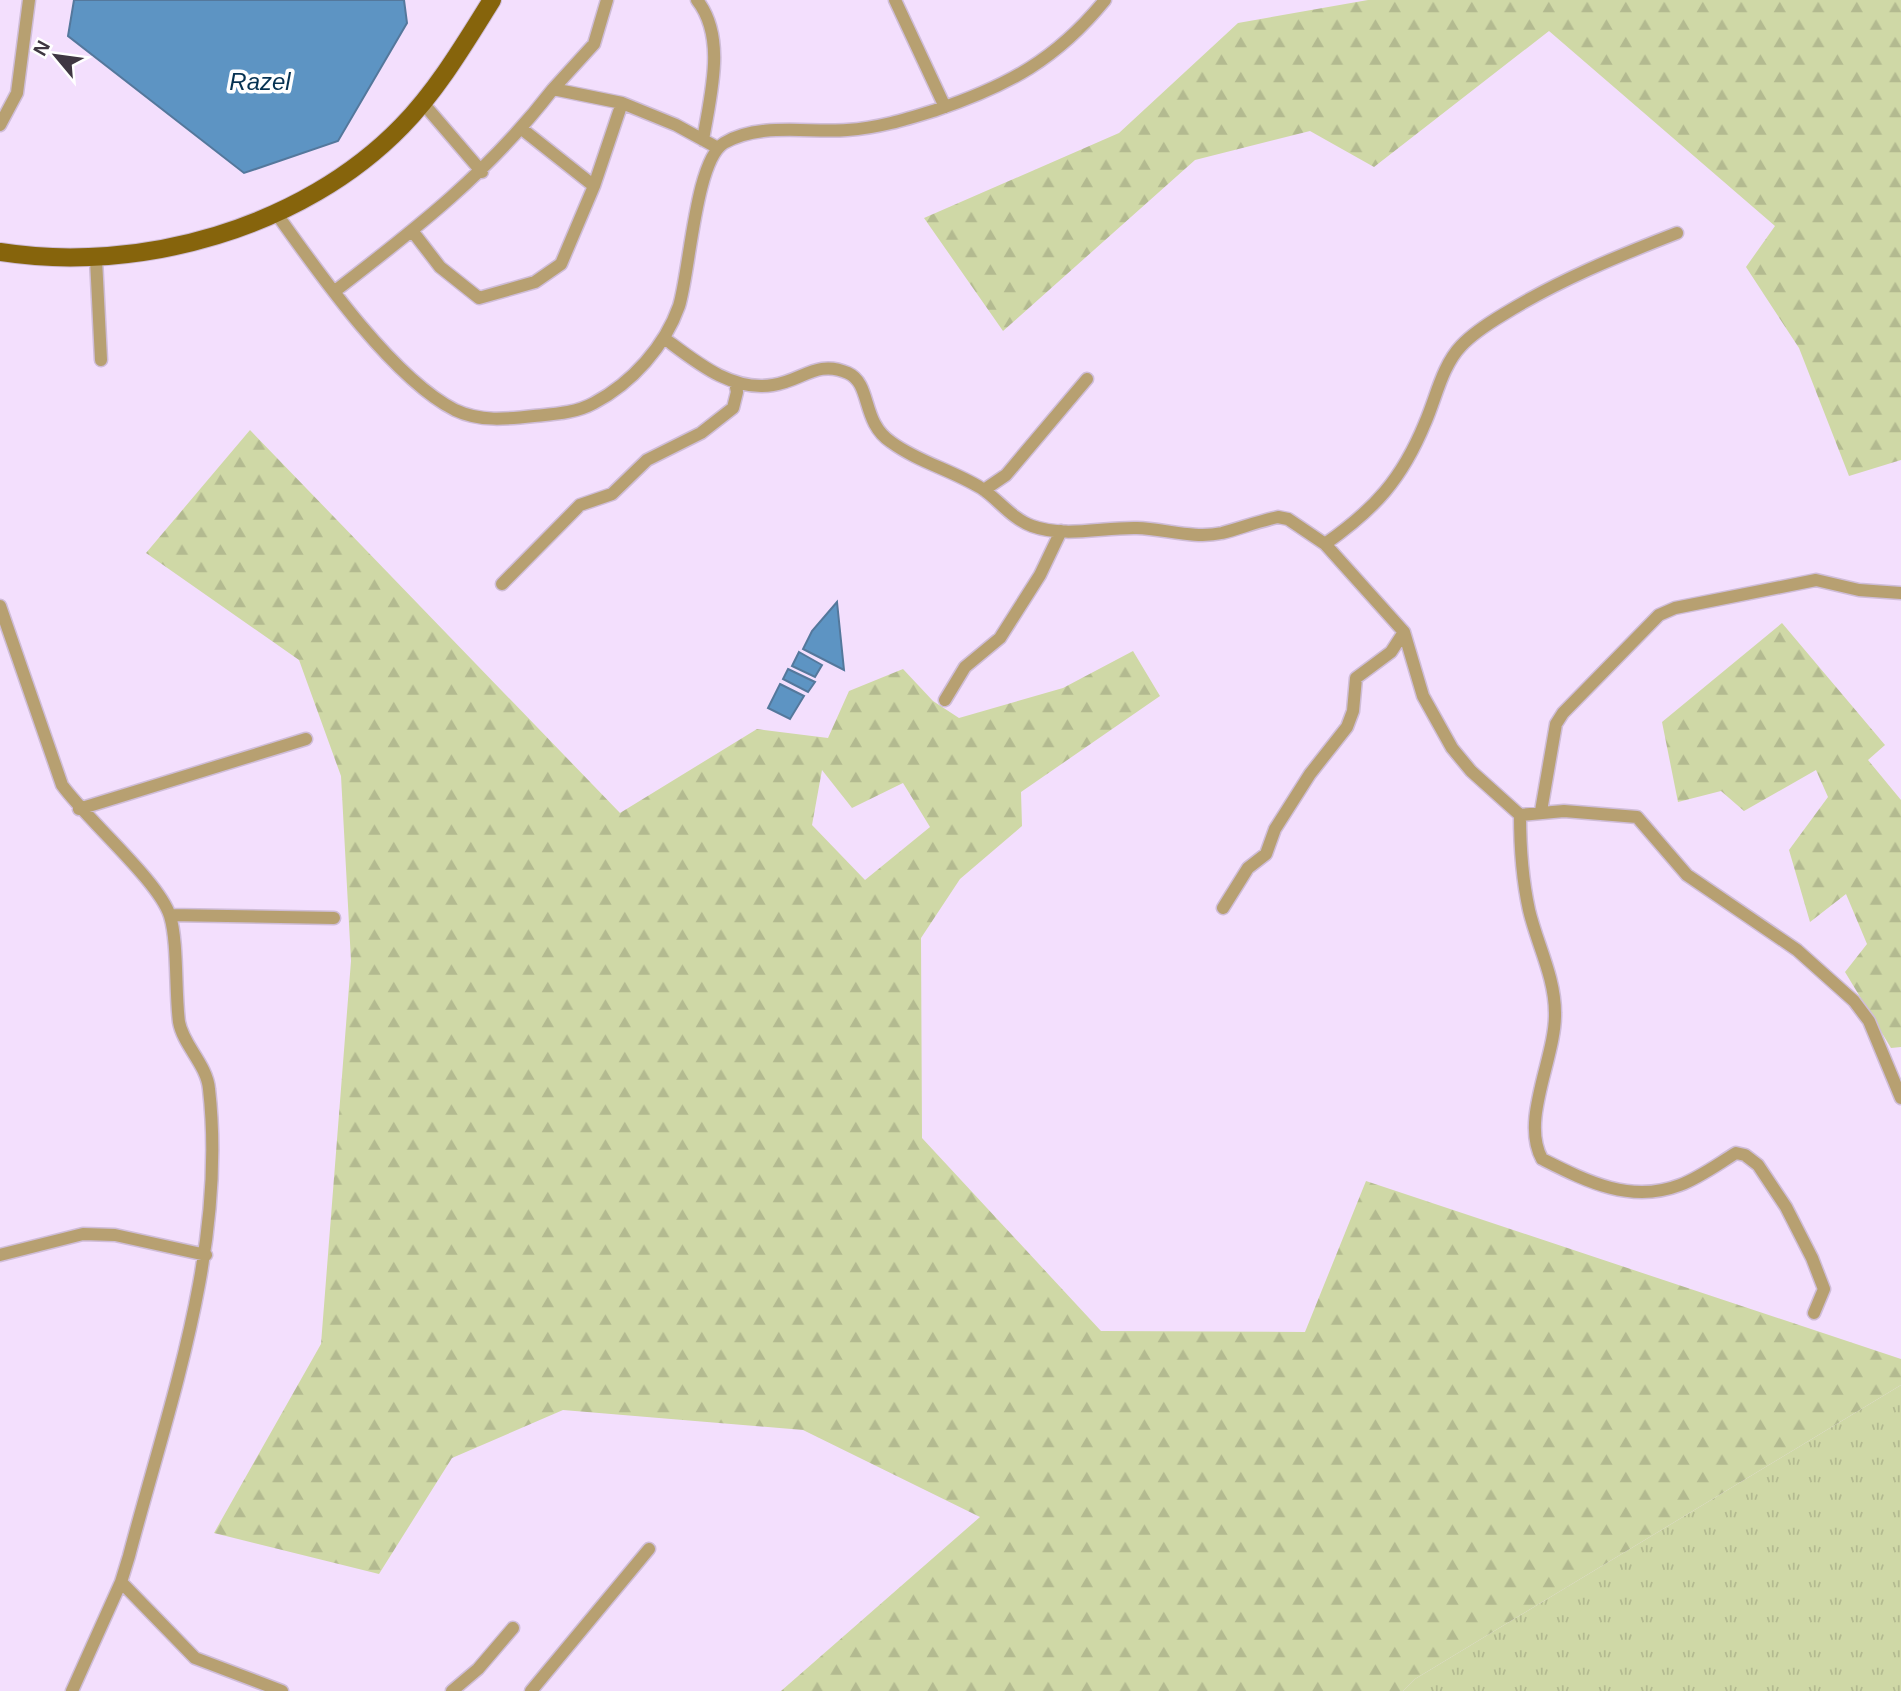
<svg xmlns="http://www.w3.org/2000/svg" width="1901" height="1691" viewBox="0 0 1901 1691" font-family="Arial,sans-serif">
  <defs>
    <pattern id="grass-tufts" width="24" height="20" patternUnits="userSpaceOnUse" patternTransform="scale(1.75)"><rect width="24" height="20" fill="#cfd8a6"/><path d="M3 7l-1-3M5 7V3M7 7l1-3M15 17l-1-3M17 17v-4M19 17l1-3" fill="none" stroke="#b3ba90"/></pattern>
    <pattern id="forest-firs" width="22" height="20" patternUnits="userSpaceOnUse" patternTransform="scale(1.75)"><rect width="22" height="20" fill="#cfd8a6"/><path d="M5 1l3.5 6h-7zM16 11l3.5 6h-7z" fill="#b3ba90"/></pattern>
  </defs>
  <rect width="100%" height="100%" fill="#f3dffd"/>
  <path fill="url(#grass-tufts)" d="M1901,1385v306h-498l12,-12z"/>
  <path fill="url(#forest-firs)" fill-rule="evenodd" d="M1368,0h533v460l-52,16 -50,-128 -53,-81 29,-41 -226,-195 -175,136 -64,-36 -115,29 -192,171 -79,-113 195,-85 119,-110z
    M250,430l370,383 137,-84 71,9 21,-47 54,-22 30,32 26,17 104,-30 70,-37 27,45 -139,96 1,34 -62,53 -39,59 1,200 179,193 204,1 61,-151 535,178v26l-486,294 -12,12h-622l199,-174 -177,-87 -240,-20 -111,48 -73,116 -165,-41 107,-189 30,-383 -10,-185 -42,-116 -153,-107zM822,770l30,38 51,-25 27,44 -65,53 -53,-55z
    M1782,623l103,122 -17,15 33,40v247l-10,1 -46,-76 22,-28 -21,-50 -36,28 -21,-72 39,-53 -12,-27 -72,41 -23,-20 -43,11 -16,-80z"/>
  <path fill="#5d94c3" stroke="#54789c" stroke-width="2" d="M74,0h330l3,23 -69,118 -94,32 -176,-137z
    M837,602l7,68 -41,-21 9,-18z
    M799,652l23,13 -7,12 -23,-11z
    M788,669l27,13 -7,10 -25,-13z
    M780,684l24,12 -14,23 -22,-11z"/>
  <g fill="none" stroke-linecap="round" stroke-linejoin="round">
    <g stroke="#cfbdd8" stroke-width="15">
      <path id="street" d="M607,0l-13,44 -41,45 69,14 54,22 42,23
        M697,0c30,38 13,96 6,140
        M895,0l50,107
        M422,102l60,70
        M0,125l17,-32 12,-93
        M522,129l72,57
        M276,213c42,59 116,165 179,197 25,12 52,9 79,6 21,-2 42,-3 60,-13 38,-20 71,-57 85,-97 11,-35 16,-145 45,-163 35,-21 85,-10 123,-13 32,-2 60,-11 89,-20 72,-24 121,-51 169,-110
        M413,232l27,35 39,31 56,-16 26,-18 33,-78 28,-83
        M96,259l5,101
        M335,291c82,-63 154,-119 218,-202
        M664,338c31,23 67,54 109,47 29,-4 44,-26 75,-12 24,11 13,49 43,69 27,20 61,28 90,46 17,11 31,31 51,38 33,12 71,1 105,2 28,1 57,11 85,5 19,-5 37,-12 56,-16l10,2 37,25 79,88 19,64 29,52 19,23 49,44 44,-4 73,6 50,58 110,75 57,51 15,20 32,77
        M984,490l22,-15 81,-96
        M1325,544c50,-35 77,-65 100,-121 11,-25 17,-57 36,-77 12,-13 28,-23 43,-32 55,-34 114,-58 173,-81
        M502,584l78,-79 32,-11 35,-34 54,-27 32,-25 4,-16 -2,-10
        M0,606l62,179c25,35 97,96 108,131 8,26 5,76 9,106 4,23 28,43 30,67 18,159 -40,315 -80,467l-8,26 -49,109
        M945,700l20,-33 35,-29 40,-63 21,-44
        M79,809l227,-70
        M1541,811l15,-87 7,-11 96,-98 16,-7 141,-28 43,10 42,3
        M1520,815c0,32 2,63 9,95 8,34 26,67 26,103 1,44 -35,107 -13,146 44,22 88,45 138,26 19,-7 38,-21 56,-32l9,2 13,10 28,42 26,51 12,31 -10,24
        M1223,908l25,-40 18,-14 9,-25 35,-55 37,-47 6,-16 3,-33 35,-26 13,-20
        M170,915l164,3
        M0,1255l83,-21 32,1 91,20
        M121,1582l74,76 87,33
        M452,1691l26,-22 35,-41
        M531,1691l118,-142"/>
    </g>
    <g stroke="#cfbdd8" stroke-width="20">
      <path id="primary" d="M0,252c140,22 303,-24 402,-126 36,-37 63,-83 90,-126"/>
    </g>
    <use href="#street" stroke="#b7a071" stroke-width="12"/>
    <use href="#primary" stroke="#86640c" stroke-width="18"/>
  </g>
  <g text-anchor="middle" stroke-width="7" stroke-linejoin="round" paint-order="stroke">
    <g font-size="24" font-style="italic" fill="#063252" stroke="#fff">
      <text x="260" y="90">Razel</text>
    </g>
  </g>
  <g transform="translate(56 56) rotate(299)" stroke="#ffffff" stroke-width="5" paint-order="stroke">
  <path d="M0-5L12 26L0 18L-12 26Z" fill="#3f3742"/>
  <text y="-10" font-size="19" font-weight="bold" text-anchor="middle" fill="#3f3742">N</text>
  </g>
</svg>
